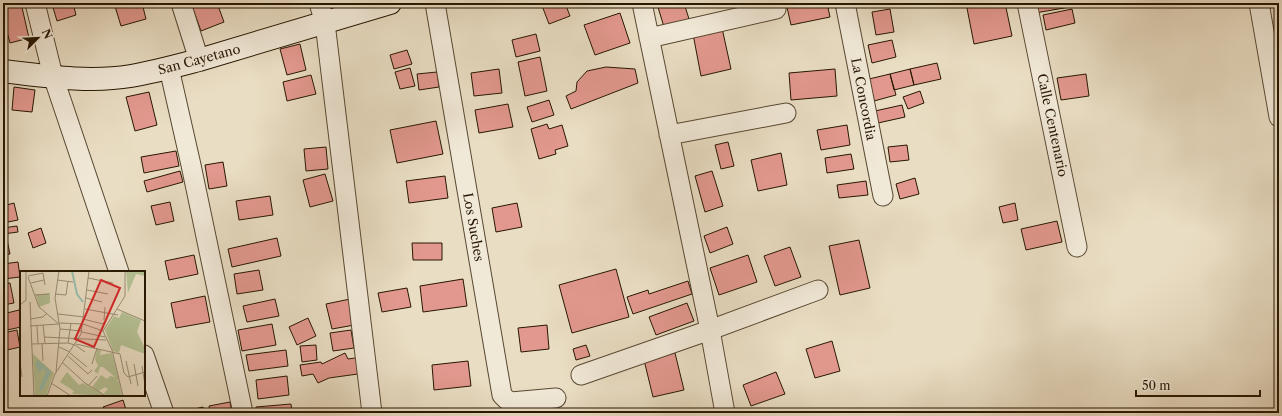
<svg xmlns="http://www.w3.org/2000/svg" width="1282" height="416" viewBox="0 0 1282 416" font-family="'Libre Caslon Text',serif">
  <rect width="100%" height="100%" fill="#e9ddc3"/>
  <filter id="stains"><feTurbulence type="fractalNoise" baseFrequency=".005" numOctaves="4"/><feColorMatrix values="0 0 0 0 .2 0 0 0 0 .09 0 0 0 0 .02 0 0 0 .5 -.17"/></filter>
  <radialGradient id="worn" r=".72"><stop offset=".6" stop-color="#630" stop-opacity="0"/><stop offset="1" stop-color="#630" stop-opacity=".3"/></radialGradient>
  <path fill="#e2988e" stroke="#271702" d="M3,3h18l8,35 -19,5 -7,-26z
    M54,3h19l3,12 -19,6 -5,-17z
    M114,3h28l4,16 -25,7z
    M200,3h17l7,19 -23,9 -9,-25z
    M541,3h24l5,13 -21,8z
    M659,3h25l5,16 -25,8 -7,-23z
    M786,3h41l3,14 -39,8z
    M966,3h39l7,33 -38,8z
    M1034,3h36v4l-35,6z
    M890,9l4,23 -18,3 -4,-23z
    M1072,9l3,14 -29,7 -3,-15z
    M620,13l10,30 -35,12 -11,-30z
    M722,28l9,41 -30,7 -8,-42z
    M536,34l4,17 -24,6 -4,-17z
    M892,40l4,17 -24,6 -4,-18z
    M300,44l6,26 -19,5 -7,-26z
    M407,50l5,14 -18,5 -4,-14z
    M540,57l7,34 -22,5 -7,-34z
    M937,63l4,16 -27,6 -4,-16z
    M606,67l29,2 3,14 -67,26 -5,-13 10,-5 1,-9 10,-11z
    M410,68l5,18 -15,3 -5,-17z
    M499,69l3,24 -28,3 -3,-23z
    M835,69l2,27 -46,4 -2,-27z
    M910,69l4,16 -20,5 -4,-16z
    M437,72l2,15 -20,3 -2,-16z
    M890,74l6,21 -22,6 -5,-22z
    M1086,74l3,22 -28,4 -4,-22z
    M311,75l5,19 -29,7 -4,-19z
    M14,87l21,3 -3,22 -20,-2z
    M920,91l4,12 -16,6 -5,-12z
    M149,92l8,33 -22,6 -9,-34z
    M549,100l5,15 -22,7 -5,-15z
    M508,104l5,23 -34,6 -4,-23z
    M902,105l3,12 -27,6 -3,-12z
    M436,121l7,33 -46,9 -7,-33z
    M547,124l2,5 13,-4 6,21 -13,4 1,4 -17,5 -8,-30z
    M847,125l3,20 -29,5 -4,-20z
    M728,142l6,24 -13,3 -6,-24z
    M907,145l2,15 -19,2 -2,-15z
    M326,147l2,22 -22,2 -2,-22z
    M176,151l3,15 -35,7 -3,-16z
    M781,153l6,32 -29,6 -7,-31z
    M851,154l3,15 -27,4 -2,-15z
    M223,162l4,24 -18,3 -4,-24z
    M180,171l3,11 -36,10 -3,-11z
    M712,171l11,35 -18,6 -10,-36z
    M325,174l8,27 -23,6 -7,-27z
    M445,176l3,22 -39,5 -3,-22z
    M915,178l4,16 -19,5 -4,-15z
    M866,181l2,14 -29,3 -2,-13z
    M270,196l3,19 -34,5 -3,-19z
    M170,202l4,19 -18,4 -5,-19z
    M14,203l4,17 -15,3v-17z
    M517,203l5,24 -26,5 -4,-24z
    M1015,203l3,17 -15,3 -4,-16z
    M1057,221l5,21 -36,8 -5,-21z
    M17,226l1,6 -15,2v-6z
    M727,227l6,17 -23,9 -6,-17z
    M41,228l5,15 -13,5 -5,-15z
    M277,238l4,18 -49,11 -4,-18z
    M3,240h4l3,14 -7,1z
    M859,240l11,48 -30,7 -11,-49z
    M412,243h30v17h-29z
    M790,247l11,30 -26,9 -11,-30z
    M194,255l4,19 -29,6 -4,-19z
    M748,255l9,27 -38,13 -9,-27z
    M18,262l2,15 -17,2v-15z
    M616,269l13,48 -57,16 -13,-48z
    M259,270l4,20 -26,4 -3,-20z
    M463,279l4,27 -44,6 -3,-26z
    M688,281l4,13 -59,20 -6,-17 21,-7 1,4z
    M10,283l4,20 -11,2v-21z
    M407,288l4,19 -29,5 -4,-19z
    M205,296l5,26 -34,6 -5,-25z
    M355,298l5,26 -28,5 -6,-25z
    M275,299l4,17 -32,6 -4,-16z
    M687,303l7,18 -38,14 -7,-18z
    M19,310l2,6v11l-14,3 -4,-16z
    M308,318l8,18 -19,9 -8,-18z
    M272,324l4,21 -34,6 -4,-21z
    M547,325l2,24 -28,3 -3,-24z
    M17,330l3,17 -17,4v-18z
    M351,330l3,18 -21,3 -3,-18z
    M832,341l8,30 -25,7 -9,-29z
    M316,345l1,15 -15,2 -2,-16z
    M586,345l4,11 -14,4 -3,-11z
    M286,350l2,16 -39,5 -3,-16z
    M345,353l3,6 14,-2 3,16 -36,5 -11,5 -5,-9 -11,2 -2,-11 21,-3 1,2z
    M675,353l9,37 -31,7 -9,-37z
    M468,361l3,25 -37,4 -2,-25z
    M776,372l9,22 -34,12 -8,-21z
    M287,376l2,19 -31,4 -2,-19z
    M123,400l4,13h-22l-2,-6z
    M230,402l2,11h-22l-1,-7z
    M291,404l1,9h-36v-6z
    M203,407l1,6h-22v-1z"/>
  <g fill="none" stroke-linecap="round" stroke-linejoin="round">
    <g stroke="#584832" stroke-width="21">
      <path id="street" d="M35,3l18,73 66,196
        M181,3l18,57
        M319,3l6,20 47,390
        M435,3l67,392 4,4 5,3 45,-4
        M642,3l68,327 15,83
        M845,3l38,193
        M1027,3l50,244
        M1259,3l20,114
        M649,38l127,-29
        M169,68l22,97 52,248
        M669,135l117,-22
        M144,355l20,58
        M581,375l129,-45 108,-40"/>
    </g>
    <g stroke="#271702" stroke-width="24">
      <path id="secondary" d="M3,71c42,5 86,12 128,5 23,-4 45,-10 68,-16l191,-57"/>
    </g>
    <use href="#street" stroke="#f1e9d8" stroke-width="19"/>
    <use href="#secondary" stroke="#f1e9d8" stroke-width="22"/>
  </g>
  <g text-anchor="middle" stroke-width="3" stroke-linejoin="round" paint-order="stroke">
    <g font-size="13" fill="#271702" stroke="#f1e9d8">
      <text transform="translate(199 59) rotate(-15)" y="5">San Cayetano</text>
      <text transform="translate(864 99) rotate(79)" y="5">La Concordia</text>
      <text transform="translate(1053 125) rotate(78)" y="5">Calle Centenario</text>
      <text transform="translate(474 227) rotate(80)" y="5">Los Suches</text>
    </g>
  </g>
  <g transform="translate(20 271)">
    <rect width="125" height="125" fill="#e9ddc3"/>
    <path d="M106,0h19v5l-9,-2 -8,19zM30,22v10l-11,4 -3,-12zM102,41l19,8 -4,12 8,16v6l-24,-9 -2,8 -6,-2 -8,-21 9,-14 5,2zM77,78l4,1 -1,5 12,-2 7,27h-4l4,1 3,15h-15l-3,-3 4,-4 -3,-2 -6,4 -7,-4 9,-12 6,4 3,-3 5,1 -12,-10h-3l-2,7 -4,-3 4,-5 -3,-7zM13,83l21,19 -8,23h-11zM47,101l12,13 4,-2 23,13 -34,-2 2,-3 -14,-9z" fill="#b5c194"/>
    <path d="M18,89l13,12 -9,19 -3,-2 7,-17 -3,-4 -3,4 -2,-2 -3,-6z" fill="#99bdad"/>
    <path fill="none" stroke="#99bdad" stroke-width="2" d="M52,0l5,23 6,8"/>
    <path fill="none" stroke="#9b8e76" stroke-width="1" d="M23,2l2,12M8,5l15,-3M8,6l11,30 21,18M68,7l25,5M37,9l16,2M11,12l13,-3M67,19l21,4M35,23l11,1 2,-14M15,24l14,-1M66,27l16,4M10,31l4,94M0,34l6,-5v-29M65,38l33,6M97,38l28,12M38,43l26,3M10,48l13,-2 3,-3M63,48l20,5 2,-3M84,49l1,-13M40,52l23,1 20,7M23,54l2,18M10,55l28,-2M17,55l1,17M40,58l22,2M62,61l23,5M24,66l62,3M22,72l1,18M48,72l3,-20M11,73l37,-1 7,2 10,7M56,73l44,10 4,19 4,4 17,-5M39,76l11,5M50,82l17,14M48,85l20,18 4,-4M106,90l5,23M0,91l2,15M43,92l22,20 21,13M72,93l5,-16M114,93l4,22M122,95l3,19M36,101l4,-43 -5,-31 4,-27M31,112l20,13M69,114l8,-9M27,125l8,-22 26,-40 8,-63M103,125l-11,-46 -9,-19 22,-35v-25"/>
    <path fill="#d62828" fill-opacity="0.15" stroke="#d62828" stroke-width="2" d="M81,9l19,8 -26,59 -19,-8z"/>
    <rect width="125" height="125" fill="none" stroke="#271702" stroke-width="2"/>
  </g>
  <rect width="1282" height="416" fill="none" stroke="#e9ddc3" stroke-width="16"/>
  <rect x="4" y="4" width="1274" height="408" fill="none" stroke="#271702" stroke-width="2"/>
  <rect x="8" y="8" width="1266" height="400" fill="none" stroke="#271702"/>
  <g transform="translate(38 38) rotate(66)" stroke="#f1e9d8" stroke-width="3" paint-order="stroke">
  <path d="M0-3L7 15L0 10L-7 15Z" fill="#271702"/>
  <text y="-6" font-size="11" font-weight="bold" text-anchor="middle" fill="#271702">N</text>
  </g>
  <path d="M1136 390v6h124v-6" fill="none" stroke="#271702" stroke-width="2"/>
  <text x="1142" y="390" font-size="12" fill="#271702" stroke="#f1e9d8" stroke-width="3" paint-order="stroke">50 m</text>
  <rect width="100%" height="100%" filter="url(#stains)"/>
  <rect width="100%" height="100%" fill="url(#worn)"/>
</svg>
